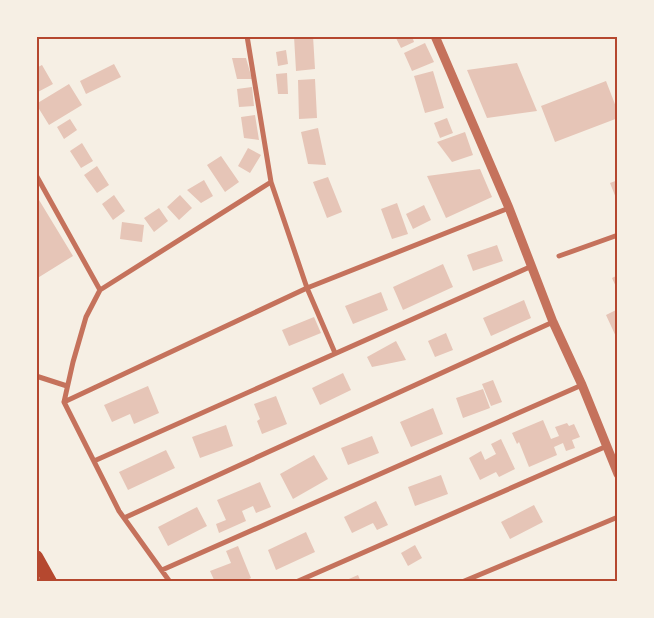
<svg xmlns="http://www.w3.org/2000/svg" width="654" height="618" viewBox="0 0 654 618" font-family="'Public Sans',sans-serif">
<rect width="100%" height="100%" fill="#f6efe4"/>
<path fill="#e6c5b7" d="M294 36H313L315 69 296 71Z
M395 36H412L414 42 401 48Z
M425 43 434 62 412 71 404 53Z
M286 50 288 64 278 66 276 52Z
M232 58H246L252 79H237Z
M517 63 537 111 487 118 467 70Z
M114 64 121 77 86 94 80 81Z
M42 65 53 84 36 93V68Z
M433 71 444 108 425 113 414 76Z
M287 73 288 94H278L276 74Z
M315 79 317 118 299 119 298 80Z
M606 81 618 112V118L555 142 541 106Z
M69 84 82 105 49 125 36 104Z
M252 87 254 106 239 107 237 89Z
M255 115 259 140 244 138 241 117Z
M447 118 453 133 440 138 434 123Z
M70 119 77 130 64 139 57 127Z
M318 128 326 165 308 164 301 132Z
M465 132 473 155 452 162 437 142Z
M82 143 93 161 81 168 70 151Z
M248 148 261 155 250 173 238 166Z
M221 156 239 182 225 192 207 165Z
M97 166 109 185 97 193 84 175Z
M480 169 492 197 446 218 427 176Z
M328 177 342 212 327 218 313 182Z
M204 180 213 196 201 203 187 190Z
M618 180V203L610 183Z
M36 195 73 256 36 279Z
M114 195 125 211 113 220 102 204Z
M180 195 192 208 179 220 167 207Z
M397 203 408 234 392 239 381 209Z
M424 205 431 220 413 229 406 214Z
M159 208 168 221 154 232 144 218Z
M122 222 144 225 142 242 120 239Z
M497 245 503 261 473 271 467 255Z
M443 264 453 287 403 310 393 287Z
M618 275V291L612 278Z
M381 292 388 310 353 324 345 306Z
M524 300 531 318 491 336 483 318Z
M618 309V341L606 315Z
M314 317 321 333 289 346 282 330Z
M446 333 453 350 435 357 428 341Z
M396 341 406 360 372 367 367 357Z
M343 373 351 390 320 405 312 388Z
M493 380 502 402 491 406 482 384Z
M148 386 159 413 134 424 130 414 112 422 104 405Z
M483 389 490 408 463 418 456 398Z
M276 396 287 424 262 434 257 421 260 419 254 404Z
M433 408 443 434 411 447 400 422Z
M543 420 551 439 559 436 555 427 567 423 569 426 574 424 580 437 572 440 575 448 566 451 563 443 554 447 557 455 529 467 519 442 517 444 512 433Z
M226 425 233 446 200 458 192 437Z
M372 436 379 453 348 465 341 448Z
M501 439 515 469 499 477 496 472 480 480 469 458 481 451 485 460 496 454 491 444Z
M166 450 175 468 128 490 119 472Z
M314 455 328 479 293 499 280 474Z
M441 475 448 494 415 506 408 487Z
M260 482 271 507 256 513 253 506 242 511 246 521 219 533 216 524 226 520 217 500Z
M376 501 388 525 377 530 373 523 352 533 344 517Z
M534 505 543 522 510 539 501 522Z
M197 507 207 526 168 546 158 527Z
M306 532 315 552 276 570 268 550Z
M415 545 422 558 408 566 401 553Z
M238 546 251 578 243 582H215L210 571 231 563 226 551Z
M358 575 361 582H342Z"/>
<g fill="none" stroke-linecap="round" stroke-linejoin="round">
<path stroke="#c5725c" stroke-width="5" d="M247 36 271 182 307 288 335 353
M36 175 100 290 86 317 73 362 64 402 119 511 170 582
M559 256 618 235
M100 290 271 182
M36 376 67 386
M64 402 307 288 509 208
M94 461 532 266
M124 518 553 322
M162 570 582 385
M37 582 46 577
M296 582 607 446
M462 582 618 517"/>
<path stroke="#c5725c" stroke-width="9" d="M435 36 509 208 553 322 582 385 618 474"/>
<path stroke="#b5482f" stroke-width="14" d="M36 557 50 582"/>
</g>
<rect width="654" height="618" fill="none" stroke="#f6efe4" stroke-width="75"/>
<rect x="38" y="38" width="578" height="542" fill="none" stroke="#b5482f" stroke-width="2"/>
</svg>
